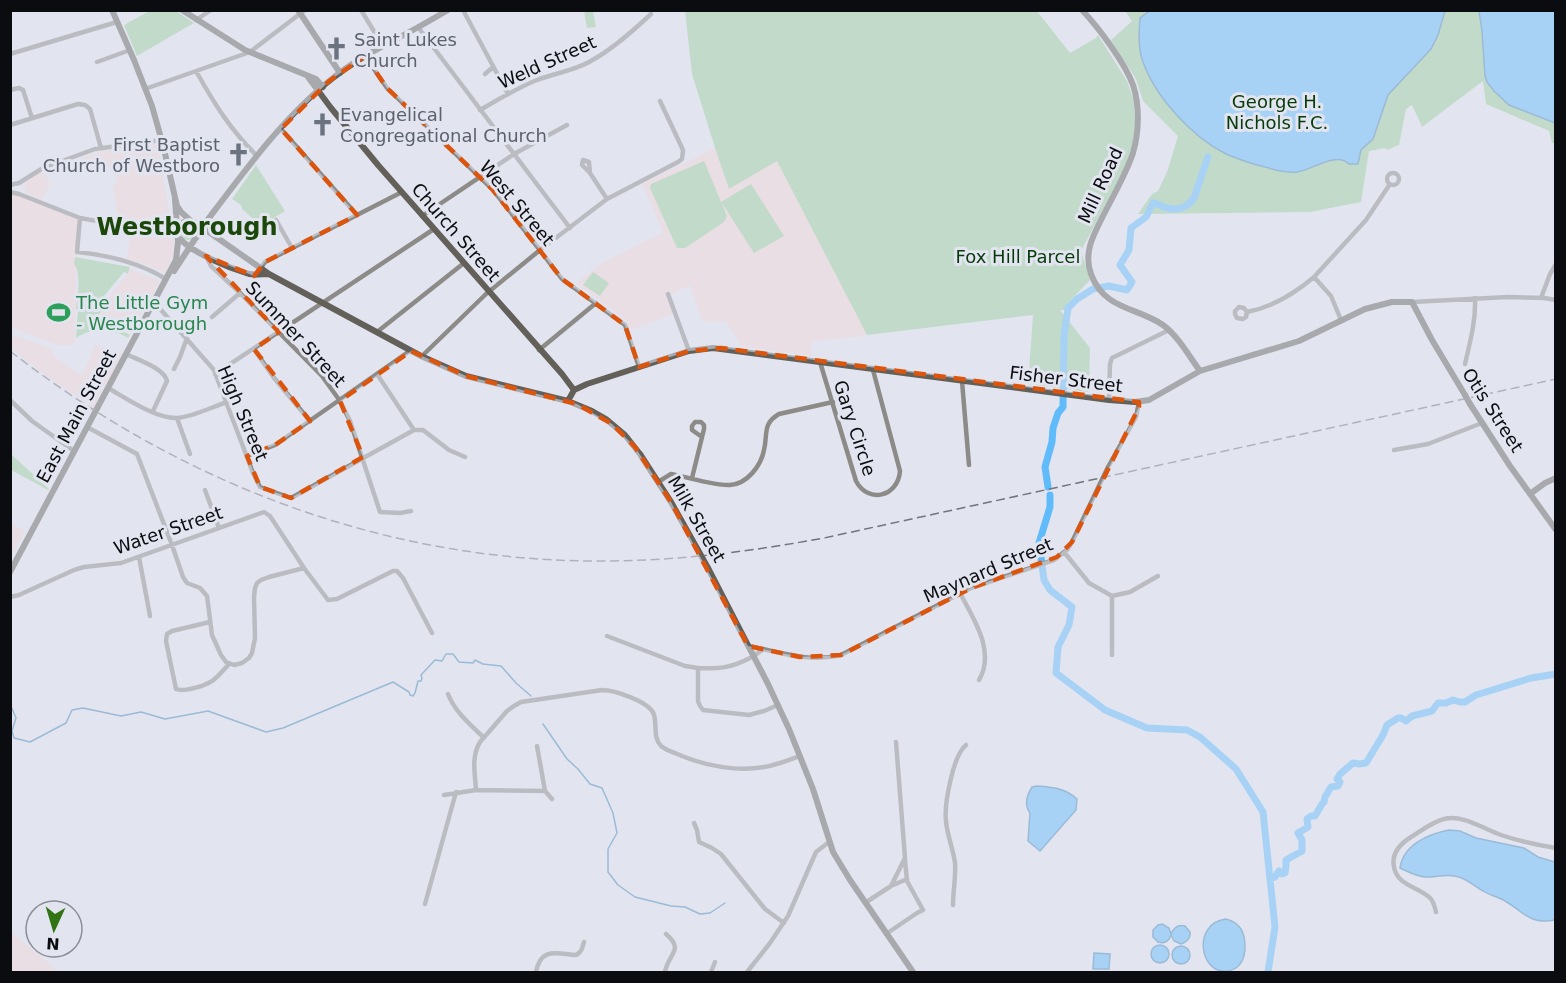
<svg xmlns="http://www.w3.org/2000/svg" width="1566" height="983" viewBox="0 0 1566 983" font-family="'DejaVu Sans',sans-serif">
<rect width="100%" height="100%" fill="#e2e5f0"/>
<path fill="#efd4d3" d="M157 143 172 228H155L119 220 112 185 117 184 113 166 85 174 82 158 99 152Z
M43 172 50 183 42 200 27 193 24 188 26 183 31 177Z
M11 192 80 218 77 252 75 344 60 346 11 327Z
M132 230 173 239 175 248 174 254 165 273 139 262 126 259Z
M130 269 160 281 130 335 97 318 105 301 128 274Z
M10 334 39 344 53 351V356L75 371 83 375 95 345 122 353 109 380 102 388 94 408 45 375 11 348Z
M11 524 25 531 11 558Z
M11 932 59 972H11Z"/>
<path fill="#efd4d5" d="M715 148 729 189 777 160 867 335 811 342 812 356 741 346 727 322 702 321 690 285 666 297 673 314 631 330 627 321 576 283 600 264 663 232 642 184Z"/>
<path fill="#9ccd9a" d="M151 10 176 11 194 23 137 56 124 25Z
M584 11H593L596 27 587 28Z
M685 11H1037L1070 53 1096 38 1098 35 1127 81 1134 101 1135 123 1133 143 1126 165 1081 251 1090 280 1068 303 1066 310H1060L1090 348 1089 392 1028 384 1033 315 867 335 777 161 729 189 715 148 692 74Z
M1125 11H1555V143H1552L1549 131 1486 104 1483 81 1422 127 1412 105 1406 109 1399 145 1387 150 1385 148 1369 151 1361 202 1310 212 1138 214 1152 194 1158 191 1167 172 1178 136 1143 101 1136 79 1111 40 1132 21Z
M704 161 721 202 751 184 784 236 754 253 722 203 727 217 724 222 685 248H677L650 188 651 184Z
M256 165 285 211 261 226 242 209 241 205 232 199Z
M180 232a8 8 0 1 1 16 0a8 8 0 1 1-16 0Z
M75 257 130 267 128 274 124 272 104 296 107 299 97 318 130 335 128 338C111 328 93 327 76 338L78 310 76 309C77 297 82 273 74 264Z
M593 272 609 283 600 296 583 285Z
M11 454 49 489 48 490 11 470Z"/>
<path fill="#60bbfa" stroke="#4686b4" stroke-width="1.5" d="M1151 10H1445V11L1438 35 1431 49 1388 95 1373 139 1361 150 1358 164H1349C1336 151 1312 170 1297 172 1287 173 1275 170 1265 167 1252 164 1238 159 1226 154 1192 137 1154 96 1142 59 1138 46 1139 32 1140 18Z
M1479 11H1555V123L1509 105 1494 91 1487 82 1485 76 1482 31Z
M1037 786C1053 787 1065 788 1077 799L1076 810 1040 851 1028 841 1030 813C1024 805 1027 795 1032 787Z
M1449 830 1460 831 1476 838 1524 848 1538 857 1555 862V920C1530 925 1524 912 1505 901 1499 897 1489 895 1483 891 1476 887 1468 880 1459 877 1449 873 1437 877 1427 877 1417 877 1409 872 1400 868 1403 845 1428 834 1449 830Z
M1226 919C1241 923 1245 933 1245 947 1245 952 1244 957 1242 961 1239 967 1234 970 1228 971 1199 975 1192 923 1226 919Z
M1162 924 1169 928 1171 934C1174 927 1178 924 1185 926L1190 932C1191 939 1187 942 1181 944L1174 941 1171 935C1169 941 1165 944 1158 942L1153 937V930L1158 925Z
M1151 954a9 9 0 1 1 18 0a9 9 0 1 1-18 0Z
M1172 955a9 9 0 1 1 18 0a9 9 0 1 1-18 0Z
M1094 953 1110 954 1109 969H1093Z"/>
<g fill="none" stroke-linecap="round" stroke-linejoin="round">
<path stroke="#4686b4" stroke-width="1.5" d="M10 704 16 718 12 731 14 738 30 742 66 723 72 710 83 708 121 716 141 712 165 719 208 711 266 732 283 728 393 682 409 692 410 695 413 696 415 693 418 681H421L422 678 421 675 435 660 442 661 446 654H453L459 662 473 663 475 660 483 664 501 666 516 683 531 696
M543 724 567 759 578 769 590 784 602 788 613 813 617 833 608 849V872L618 885 635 897 671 906 685 907 700 914 710 913 725 903"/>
<path stroke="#60bbfa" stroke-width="7" d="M1048 487 1045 467 1052 442 1053 428 1058 413 1063 407 1064 336 1068 308 1077 299 1093 289 1109 286 1127 290 1132 282 1120 265 1129 250 1131 228 1146 217 1153 203C1159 203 1161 207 1167 208 1178 211 1188 207 1194 198L1208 157
M1050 495V507L1039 543 1044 580 1050 590 1072 607 1069 625 1058 647 1056 673 1105 710 1147 728 1187 730 1200 737 1236 769 1263 812 1275 927 1268 972
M1270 879 1275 877 1279 871 1282 874 1285 873 1286 866V860L1302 851V840L1298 833 1308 827 1307 819 1311 816H1315L1322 804 1324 802 1325 797 1331 787 1338 786 1340 782 1337 779 1340 774 1353 763 1359 764 1366 763 1383 735 1387 725 1398 718H1401L1406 721 1412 716 1432 711 1438 703H1446L1453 700 1460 702H1465L1476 695 1531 678 1556 674"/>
<path stroke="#8d8b87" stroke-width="4.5" d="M361 10 383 46
M463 10 508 94
M196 20 211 10
M418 27 570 228
M10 54 117 22
M365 56 387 88 493 190 512 214 562 279 625 325 639 367
M97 62 130 50
M196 71C215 105 230 129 257 156
M485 74 493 67
M145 89 250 52 305 10
M10 90 19 88 23 90 32 118
M480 110C499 99 517 88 537 80 555 73 573 71 589 62 612 50 633 31 651 14
M10 125 78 104 85 105 90 109 101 148
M281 129 357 215
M1387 179a6 6 0 1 1 12 0a6 6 0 1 1-12 0Z
M590 173 582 165 583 160 589 162 590 173 607 199
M10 185 19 183 43 168 95 149 162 140
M10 192 19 194 80 218 164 233H177
M422 216 514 154 567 125
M80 218 77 252C108 255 140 263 166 279
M276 220 292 248
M206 256 211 266 240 293 322 376 340 401 350 421 380 512 400 513 411 511
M256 275 265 262 402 192
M1314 277 1366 220 1390 184
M668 294 689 351
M1541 298 1550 274 1556 264
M154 302 214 370 253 473 260 487 291 498 414 430
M1412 302 1508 297 1544 298 1556 300
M1247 312 1244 308 1239 307 1235 311V314L1237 318 1243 319 1246 317 1247 312C1273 307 1294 294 1314 277L1331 296 1341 320
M212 317 240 293
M377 332 464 263
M254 349 274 378 310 421
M539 350 596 303
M126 354C138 360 164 368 167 381L153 411
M422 356 486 294 540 250 607 199 678 162 682 159 683 150 660 101
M820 362 856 481C868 504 898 497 900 471L873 370
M1465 364C1470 342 1476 321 1475 298
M174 369 180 357 187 338
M215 374 434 229
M377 374 414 430
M962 381 969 465
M108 388C126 398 156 419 177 418 192 417 212 407 227 402
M10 400 32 421 74 451
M1109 400 1110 364 1112 358 1169 330
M177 418 190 454
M87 427 137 454 172 545 183 577 187 583 200 588 207 596 212 635 221 655 226 662 234 665 242 663 249 658 252 653 255 638 254 597 255 588 257 583 261 580 269 577 304 568
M414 430H423L449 450 465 457
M1394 450 1428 444 1482 423
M247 456 275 445 411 350
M692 478 704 429V425L701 422H695L692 426V430L702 437
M658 482 671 474C688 477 714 486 730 485 747 484 761 466 764 450 768 434 762 424 779 414L833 402
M205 490 219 528
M1064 552 1089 583 1112 596
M139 557 150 616
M960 593C973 618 996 651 979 680
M1112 596 1130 592 1158 576
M10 597 19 595 74 570 84 567 121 563 264 512 270 516 304 568 328 600 337 599 393 571H397L403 578 432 633
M210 622 172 631 167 634 166 641 176 689C181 691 184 690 190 689 211 685 215 680 229 664
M607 636 685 666 698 668
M748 646C780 652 809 663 841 655L971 588 1054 560 1068 549 1072 542 1108 467 1136 417 1139 402
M762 650C758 653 755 656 750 658 731 668 719 669 698 668V701L700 706 703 710 749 715 764 711 778 705
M1112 655V596
M448 694C455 712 470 724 484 738
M537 746 545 791 552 799
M476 790C475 773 471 757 480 742L507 711 514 706 521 702 602 690C614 690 651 702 654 715 657 725 653 738 661 746 667 751 676 753 682 756 707 766 738 772 764 767 777 765 789 760 800 756
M444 795 476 790 545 791
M694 823 697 830 699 842 712 848 721 854 765 909 784 923
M891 886 907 879
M865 903 891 886 905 858 896 742
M425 904 456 792
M953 905C953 891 956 877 955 863 953 848 947 835 946 821 944 805 953 755 966 745
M1436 912C1435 908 1434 903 1431 899 1420 887 1397 886 1394 867 1391 853 1400 844 1411 837 1421 831 1432 822 1444 819 1462 814 1484 829 1501 835 1519 841 1537 845 1556 848
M886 934 917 913 923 910 907 881 905 860
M536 972C541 946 558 954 576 955 582 952 582 948 584 942
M665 972C668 954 685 950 666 934
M711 972 715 962
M747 972 770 943 788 916 816 852 829 842"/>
<path stroke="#63605a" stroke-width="6" d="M112 10 134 60 152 106 163 145 177 206 181 212 191 221
M182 10 245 50 316 79 323 87
M298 10 340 73
M1082 10C1099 28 1125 63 1133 85 1140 106 1139 132 1133 153 1126 174 1114 194 1104 214 1094 234 1083 252 1091 274 1104 310 1137 307 1163 325 1178 336 1189 356 1200 371
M308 77 331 108 378 165 562 374 574 390
M177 229C181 221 188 220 196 223L269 274 421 356 466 376 568 401 592 411 606 419 625 435 640 454 671 502 698 550
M178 237C192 253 229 268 249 274 256 275 262 274 269 274
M174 271 195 239 203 230 206 222C243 173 284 116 333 78 353 62 374 51 396 39 414 30 431 20 448 10
M568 401 574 390 587 384 689 351 713 348 1109 400 1135 402 1149 400 1200 371 1299 341 1365 309 1392 302H1412L1432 340 1465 395
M1470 404 1510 466 1556 530
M1530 494 1545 483 1556 478
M708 568 768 684 789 729 813 789 833 852 850 880 913 972
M10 572 176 260 178 242 175 199"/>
<path stroke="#72747b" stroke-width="1.5" stroke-dasharray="9 4.5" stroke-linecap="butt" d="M10 351C184 486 391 564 612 561 683 560 754 551 824 538L1556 379"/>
<path stroke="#63605a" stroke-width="6" d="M1465 395 1470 404
M698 550 708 568"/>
</g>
<path d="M0 0H1566V983H0ZM365 56 387 88 493 190 562 279 625 325 639 367 689 351 721 348 1139 402V407L1072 542 1057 557 971 588 841 655 800 657 748 646 671 502 635 447 612 424 577 404 466 376 411 351 340 401 363 457 291 498 260 487 247 456 275 445 310 421 254 349 279 332 206 256 254 276 265 262 357 215 281 129 329 81Z" fill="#e2e5f0" fill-opacity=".55" fill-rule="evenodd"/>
<path fill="none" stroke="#dd550c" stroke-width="4.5" stroke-dasharray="12 8" stroke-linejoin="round" d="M365 56 387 88 493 190 562 279 625 325 639 367 689 351 721 348 1139 402V407L1072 542 1057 557 971 588 841 655 800 657 748 646 671 502 635 447 612 424 577 404 466 376 411 351 340 401 363 457 291 498 260 487 247 456 275 445 310 421 254 349 279 332 206 256 254 276 265 262 357 215 281 129 329 81Z"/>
<defs>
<symbol id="church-bare" viewBox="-9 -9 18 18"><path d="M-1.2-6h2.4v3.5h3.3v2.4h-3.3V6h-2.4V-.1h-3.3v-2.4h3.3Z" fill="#6b7280" stroke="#e2e5f0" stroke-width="2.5" paint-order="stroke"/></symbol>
<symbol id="stadium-bare" viewBox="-9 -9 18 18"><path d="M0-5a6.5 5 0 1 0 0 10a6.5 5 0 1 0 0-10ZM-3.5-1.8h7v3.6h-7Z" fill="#2e9e5b" stroke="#e2e5f0" stroke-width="2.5" paint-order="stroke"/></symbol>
</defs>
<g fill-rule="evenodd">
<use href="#church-bare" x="320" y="32" width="33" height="33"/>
<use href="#church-bare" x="306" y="108" width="33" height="33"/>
<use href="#church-bare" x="222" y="138" width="33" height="33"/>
<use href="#stadium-bare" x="42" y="296" width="33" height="33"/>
</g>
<g text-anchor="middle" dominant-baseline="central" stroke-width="6" stroke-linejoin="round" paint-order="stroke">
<g font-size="18" fill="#5b616d" stroke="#e2e5f0" text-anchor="start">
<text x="354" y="39">Saint Lukes<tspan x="354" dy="21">Church</tspan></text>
<text x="340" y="114">Evangelical<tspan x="340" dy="21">Congregational Church</tspan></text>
<text x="220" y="144" text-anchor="end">First Baptist<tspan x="220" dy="21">Church of Westboro</tspan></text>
</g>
<g font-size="18" fill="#0b0c0f" stroke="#e2e5f0">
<text transform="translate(547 62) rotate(-24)">Weld Street</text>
<text transform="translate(1100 185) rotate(-65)">Mill Road</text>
<text transform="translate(517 203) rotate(50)">West Street</text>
<text transform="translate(456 232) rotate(49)">Church Street</text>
<text transform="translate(296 334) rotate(47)">Summer Street</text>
<text transform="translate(1066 379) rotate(7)">Fisher Street</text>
<text transform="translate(1493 410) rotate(57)">Otis Street</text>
<text transform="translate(243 413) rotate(67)">High Street</text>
<text transform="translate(76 416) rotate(-62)">East Main Street</text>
<text transform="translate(855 428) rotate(72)">Gary Circle</text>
<text transform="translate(697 519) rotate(60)">Milk Street</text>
<text transform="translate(168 530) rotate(-19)">Water Street</text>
<text transform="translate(988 570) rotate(-23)">Maynard Street</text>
</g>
<g font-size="18" fill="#063a08" stroke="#e2e5f0">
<text x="1277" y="101">George H.<tspan x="1277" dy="21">Nichols F.C.</tspan></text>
<text x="1018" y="256">Fox Hill Parcel</text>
</g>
<g font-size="18" fill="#27864d" stroke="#e2e5f0" text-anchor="start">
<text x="76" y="302">The Little Gym<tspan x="76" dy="21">- Westborough</tspan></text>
</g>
<g font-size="24" font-weight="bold" fill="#1c470a" stroke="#e2e5f0">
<text x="187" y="227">Westborough</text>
</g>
</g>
<rect width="1566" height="983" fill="none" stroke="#0b0c0f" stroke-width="24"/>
<g transform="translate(54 929) rotate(184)"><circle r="28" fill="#e2e5f0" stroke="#8c8e96" stroke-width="1.5"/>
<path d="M0-4.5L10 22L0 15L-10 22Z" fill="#317413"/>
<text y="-9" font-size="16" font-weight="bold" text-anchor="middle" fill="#0b0c0f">N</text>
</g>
</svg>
